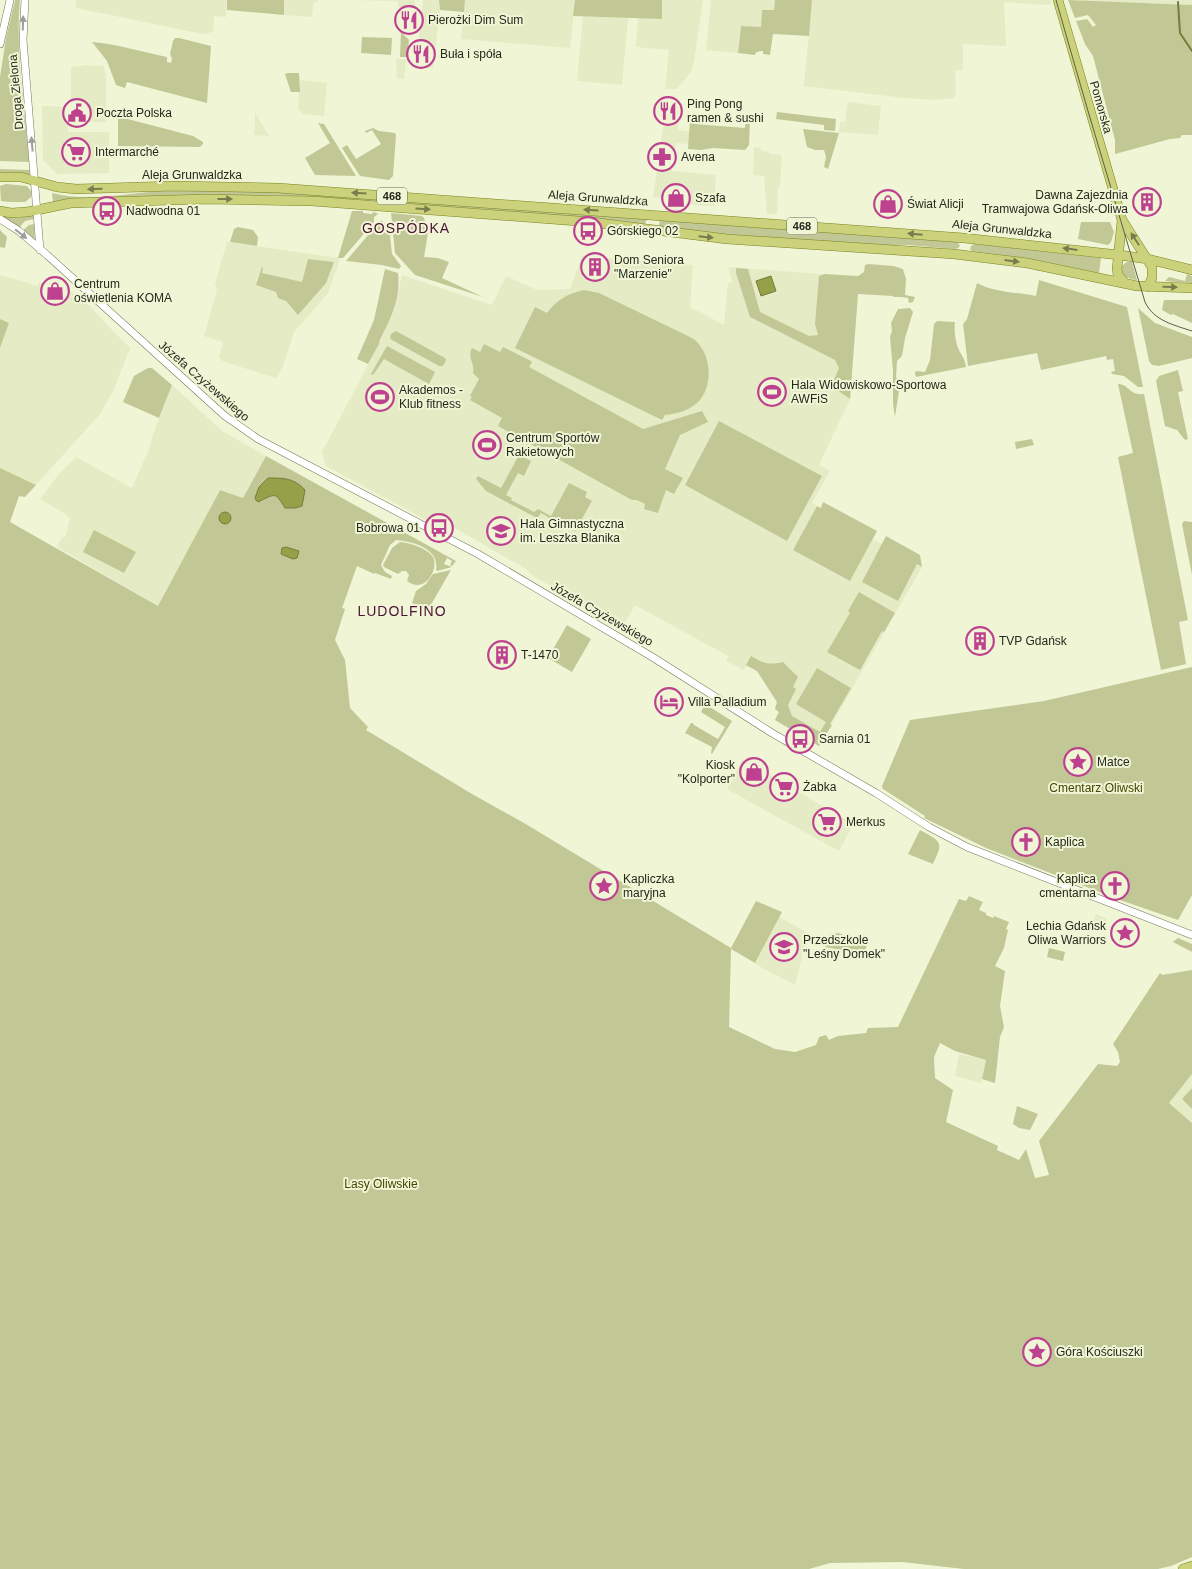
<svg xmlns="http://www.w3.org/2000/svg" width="1192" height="1569" viewBox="0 0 1192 1569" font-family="Arial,sans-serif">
<rect width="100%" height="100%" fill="#f0f5d5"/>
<path fill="#e5ebc4" d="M76 0H227L226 17 214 16 213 32 203 34 76 8Z
M284 0H319L314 3 312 17 284 15Z
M347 0H414L415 2 413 23 402 21 404 8 398 7V1Z
M423 0H439L440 10 433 68 416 67Z
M465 0H575L570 48 461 39Z
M662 0H703L694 62 691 72 677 89H665L669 50 636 47 638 18 662 19Z
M711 0H775L774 10 761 28 741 26 738 53 706 50Z
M812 0H1051V4L1045 5 1004 2 1006 46 963 44V70H955L956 93 954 98 936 100 904 98 804 86Z
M1079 0H1192V5L1084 1Z
M583 16 628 18 622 85 577 81Z
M396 59 406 60 404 79 397 78Z
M83 65 103 66 104 68 106 74V122H68V132H109V173L57 174 43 160 42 106 71 107V67L82 66Z
M300 80 327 83 324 116 303 114 298 109Z
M667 101 680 103 678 130 690 132 689 144 676 143 672 171 716 175 714 206 663 203V198L653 197Z
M848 102 881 106 878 135 839 132 840 122H845Z
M255 113 269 136 253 135 255 130Z
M754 147 760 148 762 151 769 152V154L782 155 780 186 778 187 777 214H767L764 176 753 175Z
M227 242 339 258 338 265 328 293 294 332 283 366 276 378 222 361 219 357 223 342 204 336 217 289 215 284Z
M582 256 693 265 690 307 724 325 728 283H732L728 267 859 277 850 399 819 465 830 471 812 503 817 506 793 550 850 581 873 539 922 567 819 746 775 720 779 712 775 709 777 702 757 671 746 666 744 670 726 661 728 656 635 605 623 627 533 576 526 569 453 527 450 533 326 466 322 452 381 340 394 310 402 275 492 305 506 276 537 290 570 289Z
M0 275 38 286 39 282 70 291 92 308 108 326 130 348 114 389 100 414 36 485 0 468V348L9 323 0 319Z
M172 385 222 431 266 456 243 498 220 490 158 606 57 547 61 539 66 536 70 519 67 515 40 499 58 475 76 457 132 488 149 449 153 435Z
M743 759 853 824 839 851 727 789Z
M1096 914 1107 919 1106 924 1102 927 1095 926 1094 919Z
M779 917 808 933 795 985 755 964Z
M959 1054 986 1060 981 1083 955 1076Z
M1192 1074V1123L1169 1103Z"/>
<path fill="#c1c896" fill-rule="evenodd" d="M15 0H20C15 54 25 108 29 162L0 161V77L6 38Z
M227 0H284V15L227 10Z
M439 0H465L464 12 440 10Z
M575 0H662V19L573 16Z
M775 0H812L809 36 773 34 770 55 763 54V51H759V52H756L755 55 738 53 741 26 761 27 762 10H774Z
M1068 0 1192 5V135H1182L1180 138 1170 139 1115 154V140L1093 56 1085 44 1076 21 1087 19 1093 27 1096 25 1088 15 1075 18Z
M401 32 409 40 407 57H400Z
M362 37 392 38 391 55 361 53Z
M175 38H179L211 46 207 103 127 82 125 88 116 85 107 61 92 42C117 44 142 52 167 57V62L171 63 172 59 170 54 173 41Z
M288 73H299L300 92H291L285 74Z
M777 112 836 119 835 131 824 130V125L776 119Z
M120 117 193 136 203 142V144L200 147 118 146V118Z
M746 119H750L749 145 745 150 713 148 701 150 688 149 690 120 694 121V124L745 128Z
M318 123 324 124 356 176 315 175 305 158 330 143Z
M373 128 379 131 395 133 396 135 393 176 389 180 360 176 342 148 347 145 356 159 381 144 372 130 366 133 365 131Z
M803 129 839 133 828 169 824 167 826 157 824 150H815L807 147Z
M0 169 30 170V173L28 175 0 173Z
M6 184 27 186 31 191V197L25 202H9L1 201 0 186Z
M158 191H255L379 199 378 201 274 195H226L66 200 53 202 52 193C87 202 124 194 158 191Z
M388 200 649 219 646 221 645 224 585 217 387 202Z
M352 211H363V213L372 214 373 212 377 213 378 214 374 217V222L343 258H338Z
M391 213 422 216 424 218 428 233 424 257 438 258 449 262 442 278 483 297 415 275 395 253Z
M3 216 16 218 32 216H34V219L25 221 19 228Z
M660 219 957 241 960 246 958 248 955 249 908 245H862L721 235 659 226Z
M381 220 389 227 392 254 401 266 399 269 382 265 346 261Z
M1081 222H1110L1114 232 1111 242 1108 245 1078 239Z
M34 224 35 243 22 231 29 225Z
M238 227 253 230 258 237 257 246 230 242 234 229Z
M0 230 7 237 5 248 0 247Z
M974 244 1101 258 1099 273 1031 259 972 251 970 249 971 246Z
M308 259 334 262 326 283 298 315 286 301 278 298 276 292 256 285 262 267 263 268 262 273 302 282Z
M1127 262H1132L1137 280C1126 279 1112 271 1127 262Z
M868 264 894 266 903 269 906 279 905 295 915 297 913 302 909 303 908 298 901 297H894L893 296 858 294 850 399 833 387V382L839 368 835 360 750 317 736 273V268L748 269 760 312 809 336 818 335 815 324 819 276 825 274 858 276 864 272 865 265Z
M385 269 398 273C401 298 391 318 380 340L379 344 368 364 357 359 374 320Z
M1187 274 1192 276V283L1165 281 1169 277 1185 281Z
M1039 280 1127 307 1143 387H1138L1124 376 1112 374 1111 372 1115 371 1113 359 1107 360 1106 356 1041 370 1037 353 968 366 963 324 967 319 977 283C995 293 1017 292 1036 296Z
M584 290 599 293 686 335C689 337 693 338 696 341 712 356 713 387 698 402 689 411 676 414 665 415L662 420 515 348 535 307 547 313C557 299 568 294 584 290Z
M1164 300H1192V323L1173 314 1171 315 1162 310Z
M910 308 913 312 905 338 902 356 897 361 896 377 900 384 895 417 893 404V371L890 337 892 331 891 323 898 309Z
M1138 308 1155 323 1192 337V358L1159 366 1152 365 1149 361Z
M0 319 9 323 0 348Z
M937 321 955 322C954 330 955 340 958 348 961 355 965 358 966 367L916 377 915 373 916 371 925 372 930 360 934 324Z
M396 331 445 358 446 360 443 366H439L392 340 390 338 391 334Z
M484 344 500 352 503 347 531 361 532 362 529 367 643 429 702 411 708 422 680 435 665 469 683 478 674 494 666 490 658 513 644 509 645 504 637 500H632L498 426 502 418 470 400 472 397 470 396 479 379 473 373C475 363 467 358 472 348L480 352Z
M387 346 435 372 429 384 384 359 373 375 371 374Z
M148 368H152L172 385 159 418 123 402 134 376Z
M1178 370 1183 391 1178 392 1188 439 1185 440 1177 430 1165 426 1156 381 1159 376Z
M1118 384C1129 384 1129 396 1144 394L1188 620 1179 622 1186 664 1161 670 1118 457 1133 453Z
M719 421 822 476 787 541 685 485Z
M1032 439 1034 445 1016 449 1015 442Z
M519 455 531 461 524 476 518 473 506 495 512 498 511 500 534 512 538 509 551 516 569 483 587 492 585 497 592 501 575 531 568 526 567 528 541 513 537 518 486 491 476 479 478 476 501 488Z
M266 456 456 561 452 566 450 565 452 561 447 558 444 564 452 567 437 571 436 569C440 549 412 541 396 540L390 545 381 565 385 572 392 576 391 579 375 573 374 574 357 566 342 608 345 609 335 640 345 660 350 708 368 727 366 730 472 794 524 823 731 948 756 901 782 912 755 963 731 949 729 1027 775 1049 795 1052 816 1045 819 1037 826 1035 829 1040 838 1036 866 1033 868 1028 898 1027 959 899 966 901 969 896 983 902 979 910 986 913V915L993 918 994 916 1009 922 1006 929 1008 930 1004 948 995 966 1005 971 1000 1006 1004 1027 1000 1037 995 1083 982 1079 986 1060 955 1051 940 1043 934 1057 935 1078 953 1090 946 1122 998 1146 997 1150 1019 1160 1026 1149 1035 1178 1049 1175 1039 1141 1098 1064 1117 1066 1120 1062 1118 1052 1113 1044 1160 973 1162 975 1192 970V1074L1169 1103 1192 1123V1557L1171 1566 1158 1569H964L902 1562 830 1563 809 1569H0V468L36 485 25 497 19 496 10 522 158 606 220 490 243 498ZM279 478 284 480H293L279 497 271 495Z
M823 502 877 531 850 581 793 550 817 506 821 508Z
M1184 521 1192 522V575L1182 524Z
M94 530 136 552 124 573 83 552Z
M886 536 920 555 922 567 917 564 898 601 862 582Z
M400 542C410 543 427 548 433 557 439 568 426 595 407 581L409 575 406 571H402L398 574 384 567 383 565 392 548Z
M451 570 429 608 412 603 416 591 426 584 433 574Z
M859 592 895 613 884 632 882 631 860 670 827 652 850 613 848 611Z
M567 625 591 639 572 672 548 658Z
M751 656C765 664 768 665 783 662L798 677 793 687 796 689 788 705 792 716 820 732 826 722 796 704 817 668 851 688 830 724 832 725 819 746 775 720 779 712 775 709 777 702 757 671 746 665Z
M1192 667V895L1178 920 1120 900 986 848 924 818 925 816 883 789 882 786 910 720 1044 701Z
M705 704 732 721 712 754 711 753 712 747 685 733 691 723H693L694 725 718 739 725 727 701 712Z
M920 830C941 842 944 841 933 864L908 854Z
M838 933 847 936 851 940 867 943 865 954 825 947 829 935Z
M1178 938 1192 944V952L1173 942Z
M1049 948 1065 952 1063 961 1047 957Z
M1192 1088V1109L1182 1099Z
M1017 1106 1038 1114 1030 1130 1019 1128 1013 1124Z"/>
<path fill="#96a049" stroke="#747c3c" d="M771 276 776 291 761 296 756 281Z
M268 478C284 478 294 478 305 490L302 506 295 508H285C275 491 275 494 258 502L256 500 255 498 259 487Z
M219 518a6 6 0 1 1 12 0a6 6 0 1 1-12 0Z
M286 547 299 551 297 558 293 559 281 554 282 548Z"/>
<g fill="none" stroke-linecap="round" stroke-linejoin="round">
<path stroke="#747c3c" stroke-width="2" d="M1178 2 1180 33 1192 51"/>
<defs>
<path id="minor" d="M25 0 23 40 40 250
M0 44 10 0
M0 219 19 231 47 255 225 416 258 439 478 554 654 658 772 733 876 793 929 827 967 847 1192 935"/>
<path id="major" d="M1058 0 1122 220 1152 267V278L1148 287
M0 177H21L57 187 76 189 175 186 278 188 964 238 1119 255 1148 259 1192 270
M0 211 11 213 27 212 71 203 206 199 312 201 591 222 727 239 954 254 1027 263 1137 286 1192 288
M1122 220 1117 269 1118 275 1126 284
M1183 1569 1192 1566"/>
</defs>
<use href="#minor" stroke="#727759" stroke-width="8"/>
<use href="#major" stroke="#7a8321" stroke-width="10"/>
<use href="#minor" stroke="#fff" stroke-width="7"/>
<use href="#major" stroke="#cbd27b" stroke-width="9"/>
<path stroke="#5b5e4d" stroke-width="1" d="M1056 0 1088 111 1145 302C1154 321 1174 325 1192 331"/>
</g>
<defs><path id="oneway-solid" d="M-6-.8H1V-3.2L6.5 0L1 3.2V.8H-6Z" transform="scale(1.25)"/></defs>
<g fill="#9d9e99">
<use href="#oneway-solid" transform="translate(23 23) rotate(-88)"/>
<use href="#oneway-solid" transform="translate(32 144) rotate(-95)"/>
<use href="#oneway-solid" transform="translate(21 234) rotate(38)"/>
</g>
<g fill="#787d4c">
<use href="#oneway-solid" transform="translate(95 189) rotate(179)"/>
<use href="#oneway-solid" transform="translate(359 193) rotate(-176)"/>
<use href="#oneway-solid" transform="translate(225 199)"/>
<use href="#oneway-solid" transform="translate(423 209) rotate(4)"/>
<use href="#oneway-solid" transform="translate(591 210) rotate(-176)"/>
<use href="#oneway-solid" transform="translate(915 234) rotate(-175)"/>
<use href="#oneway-solid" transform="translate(706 237) rotate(6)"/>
<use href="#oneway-solid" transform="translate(1135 239) rotate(-123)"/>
<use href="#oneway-solid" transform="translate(1070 249) rotate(-173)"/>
<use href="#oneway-solid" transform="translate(1012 261) rotate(7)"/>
<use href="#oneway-solid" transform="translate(1170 287) rotate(2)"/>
</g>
<defs>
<symbol id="restaurant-ring" viewBox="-11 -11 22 22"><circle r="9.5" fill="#f0f5d5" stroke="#be418f" stroke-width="1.5"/><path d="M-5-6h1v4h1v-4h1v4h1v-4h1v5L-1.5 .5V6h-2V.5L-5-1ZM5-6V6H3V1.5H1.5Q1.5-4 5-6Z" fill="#be418f"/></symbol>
<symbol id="civic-ring" viewBox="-11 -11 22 22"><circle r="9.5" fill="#f0f5d5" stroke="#be418f" stroke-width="1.5"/><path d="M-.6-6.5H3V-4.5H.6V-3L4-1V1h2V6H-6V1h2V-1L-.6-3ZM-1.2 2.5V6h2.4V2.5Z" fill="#be418f"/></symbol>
<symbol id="supermarket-ring" viewBox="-11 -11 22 22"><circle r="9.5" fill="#f0f5d5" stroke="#be418f" stroke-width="1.5"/><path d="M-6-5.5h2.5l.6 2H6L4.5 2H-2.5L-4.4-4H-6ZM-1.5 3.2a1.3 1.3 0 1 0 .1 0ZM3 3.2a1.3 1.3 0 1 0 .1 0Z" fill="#be418f"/></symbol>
<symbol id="pharmacy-ring" viewBox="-11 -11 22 22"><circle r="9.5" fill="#f0f5d5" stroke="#be418f" stroke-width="1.5"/><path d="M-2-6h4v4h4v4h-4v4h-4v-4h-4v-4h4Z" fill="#be418f"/></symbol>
<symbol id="shop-ring" viewBox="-11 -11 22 22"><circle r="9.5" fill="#f0f5d5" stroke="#be418f" stroke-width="1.5"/><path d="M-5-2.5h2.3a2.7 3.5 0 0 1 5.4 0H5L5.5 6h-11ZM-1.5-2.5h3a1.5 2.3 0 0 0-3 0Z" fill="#be418f"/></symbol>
<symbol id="building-ring" viewBox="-11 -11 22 22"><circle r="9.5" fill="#f0f5d5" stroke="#be418f" stroke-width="1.5"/><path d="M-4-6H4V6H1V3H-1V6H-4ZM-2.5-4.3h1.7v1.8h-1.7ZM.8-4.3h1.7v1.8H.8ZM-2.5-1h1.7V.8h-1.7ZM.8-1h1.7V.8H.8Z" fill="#be418f"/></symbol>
<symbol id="bus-ring" viewBox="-11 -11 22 22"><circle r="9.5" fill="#f0f5d5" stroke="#be418f" stroke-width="1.5"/><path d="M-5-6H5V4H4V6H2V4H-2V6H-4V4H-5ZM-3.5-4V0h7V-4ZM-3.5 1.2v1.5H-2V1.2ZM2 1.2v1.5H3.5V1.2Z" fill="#be418f"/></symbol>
<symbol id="stadium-ring" viewBox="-11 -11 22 22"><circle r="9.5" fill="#f0f5d5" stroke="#be418f" stroke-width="1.5"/><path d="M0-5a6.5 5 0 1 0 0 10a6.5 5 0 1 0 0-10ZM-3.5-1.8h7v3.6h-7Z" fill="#be418f"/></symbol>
<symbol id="university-ring" viewBox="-11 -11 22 22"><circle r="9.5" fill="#f0f5d5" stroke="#be418f" stroke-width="1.5"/><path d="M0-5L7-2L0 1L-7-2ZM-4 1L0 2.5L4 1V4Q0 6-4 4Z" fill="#be418f"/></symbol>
<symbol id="hotel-ring" viewBox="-11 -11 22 22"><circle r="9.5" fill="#f0f5d5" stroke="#be418f" stroke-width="1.5"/><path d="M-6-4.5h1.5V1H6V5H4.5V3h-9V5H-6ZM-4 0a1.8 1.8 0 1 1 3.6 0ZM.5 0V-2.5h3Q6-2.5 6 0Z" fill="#be418f"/></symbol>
<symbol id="sight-ring" viewBox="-11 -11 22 22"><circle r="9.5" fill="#f0f5d5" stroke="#be418f" stroke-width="1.5"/><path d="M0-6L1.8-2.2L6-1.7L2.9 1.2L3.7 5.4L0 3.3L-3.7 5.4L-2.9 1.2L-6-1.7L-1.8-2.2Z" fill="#be418f"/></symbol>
<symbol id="church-ring" viewBox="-11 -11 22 22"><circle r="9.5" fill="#f0f5d5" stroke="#be418f" stroke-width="1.5"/><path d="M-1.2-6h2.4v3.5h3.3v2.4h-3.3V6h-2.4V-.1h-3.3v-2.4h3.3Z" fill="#be418f"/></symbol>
<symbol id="school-ring" viewBox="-11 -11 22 22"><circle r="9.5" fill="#f0f5d5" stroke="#be418f" stroke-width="1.5"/><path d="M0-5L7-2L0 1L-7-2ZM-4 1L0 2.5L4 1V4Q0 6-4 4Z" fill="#be418f"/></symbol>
</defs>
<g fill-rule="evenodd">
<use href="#restaurant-ring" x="393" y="4" width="32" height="32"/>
<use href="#restaurant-ring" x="405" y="38" width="32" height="32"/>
<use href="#restaurant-ring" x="652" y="95" width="32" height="32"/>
<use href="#civic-ring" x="61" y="97" width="32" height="32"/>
<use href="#supermarket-ring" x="60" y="136" width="32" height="32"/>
<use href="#pharmacy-ring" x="646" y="141" width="32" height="32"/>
<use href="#shop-ring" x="660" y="182" width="32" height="32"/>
<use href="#building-ring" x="1131" y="186" width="32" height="32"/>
<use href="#shop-ring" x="872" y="188" width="32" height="32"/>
<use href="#bus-ring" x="91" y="195" width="32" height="32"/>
<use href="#bus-ring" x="572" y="215" width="32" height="32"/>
<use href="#building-ring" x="579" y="251" width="32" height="32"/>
<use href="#shop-ring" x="39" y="275" width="32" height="32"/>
<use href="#stadium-ring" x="756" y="376" width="32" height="32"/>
<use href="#stadium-ring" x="364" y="381" width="32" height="32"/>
<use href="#stadium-ring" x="471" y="429" width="32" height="32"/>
<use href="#bus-ring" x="423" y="512" width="32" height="32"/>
<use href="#university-ring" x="485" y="515" width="32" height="32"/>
<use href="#building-ring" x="964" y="625" width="32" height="32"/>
<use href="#building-ring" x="486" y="639" width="32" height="32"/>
<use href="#hotel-ring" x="653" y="686" width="32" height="32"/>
<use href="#bus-ring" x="784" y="723" width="32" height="32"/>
<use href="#sight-ring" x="1062" y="746" width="32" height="32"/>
<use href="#shop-ring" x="738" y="756" width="32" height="32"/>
<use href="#supermarket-ring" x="768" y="771" width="32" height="32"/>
<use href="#supermarket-ring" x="811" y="806" width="32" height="32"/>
<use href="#church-ring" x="1010" y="826" width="32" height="32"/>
<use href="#sight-ring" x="588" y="870" width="32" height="32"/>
<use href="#church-ring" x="1099" y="870" width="32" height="32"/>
<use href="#sight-ring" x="1109" y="917" width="32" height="32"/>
<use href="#school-ring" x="768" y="931" width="32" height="32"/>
<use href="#sight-ring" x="1021" y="1336" width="32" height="32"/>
</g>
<g text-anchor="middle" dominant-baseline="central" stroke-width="4" stroke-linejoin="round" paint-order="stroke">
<g fill="#f0f5d5" stroke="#636654" stroke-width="1">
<rect x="377" y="187.5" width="30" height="17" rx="4"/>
<rect x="787" y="217.5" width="30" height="17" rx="4"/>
</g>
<g font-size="11" font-weight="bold" fill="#26281c">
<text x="392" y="196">468</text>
<text x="802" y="226">468</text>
</g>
<g font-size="12" fill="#26281c" stroke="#f0f5d5" text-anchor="start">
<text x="428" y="20">Pierożki Dim Sum</text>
<text x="440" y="54">Buła i spóła</text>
<text x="687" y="104">Ping Pong<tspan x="687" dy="14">ramen &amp; sushi</tspan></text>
<text x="96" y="113">Poczta Polska</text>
<text x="95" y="152">Intermarché</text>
<text x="681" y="157">Avena</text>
<text x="1128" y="195" text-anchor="end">Dawna Zajezdnia<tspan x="1128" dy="14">Tramwajowa Gdańsk-Oliwa</tspan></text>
<text x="695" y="198">Szafa</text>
<text x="907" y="204">Świat Alicji</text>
<text x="126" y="211">Nadwodna 01</text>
<text x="607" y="231">Górskiego 02</text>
<text x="614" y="260">Dom Seniora<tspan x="614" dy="14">"Marzenie"</tspan></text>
<text x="74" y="284">Centrum<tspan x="74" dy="14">oświetlenia KOMA</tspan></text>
<text x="791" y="385">Hala Widowiskowo-Sportowa<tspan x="791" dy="14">AWFiS</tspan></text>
<text x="399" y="390">Akademos -<tspan x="399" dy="14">Klub fitness</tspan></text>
<text x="506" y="438">Centrum Sportów<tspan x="506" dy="14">Rakietowych</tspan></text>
<text x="520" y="524">Hala Gimnastyczna<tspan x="520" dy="14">im. Leszka Blanika</tspan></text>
<text x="420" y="528" text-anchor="end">Bobrowa 01</text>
<text x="999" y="641">TVP Gdańsk</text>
<text x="521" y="655">T-1470</text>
<text x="688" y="702">Villa Palladium</text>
<text x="819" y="739">Sarnia 01</text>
<text x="1097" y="762">Matce</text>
<text x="735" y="765" text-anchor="end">Kiosk<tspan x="735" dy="14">"Kolporter"</tspan></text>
<text x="803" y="787">Żabka</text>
<text x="846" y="822">Merkus</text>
<text x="1045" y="842">Kaplica</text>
<text x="623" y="879">Kapliczka<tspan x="623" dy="14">maryjna</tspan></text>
<text x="1096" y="879" text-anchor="end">Kaplica<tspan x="1096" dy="14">cmentarna</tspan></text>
<text x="1106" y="926" text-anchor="end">Lechia Gdańsk<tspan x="1106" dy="14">Oliwa Warriors</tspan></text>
<text x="803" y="940">Przedszkole<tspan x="803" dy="14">"Leśny Domek"</tspan></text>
<text x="1056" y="1352">Góra Kościuszki</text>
</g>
<g font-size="12" fill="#26281c" stroke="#f0f5d5">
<text transform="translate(16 92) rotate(-95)">Droga Zielona</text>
<text transform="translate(1101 107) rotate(74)">Pomorska</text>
<text x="192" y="175">Aleja Grunwaldzka</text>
<text transform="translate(598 198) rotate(4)">Aleja Grunwaldzka</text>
<text transform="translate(1002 229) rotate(6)">Aleja Grunwaldzka</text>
<text transform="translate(204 381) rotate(41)">Józefa Czyżewskiego</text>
<text transform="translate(602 614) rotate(30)">Józefa Czyżewskiego</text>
</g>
<g font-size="12" fill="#414600" stroke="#f0f5d5">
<text x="1096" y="788">Cmentarz Oliwski</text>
<text x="381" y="1184">Lasy Oliwskie</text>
</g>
<g font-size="14" letter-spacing="1" fill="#4c1036" stroke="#f0f5d5">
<text x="406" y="228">GOSPÓDKA</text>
<text x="402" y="611">LUDOLFINO</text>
</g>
</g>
</svg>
